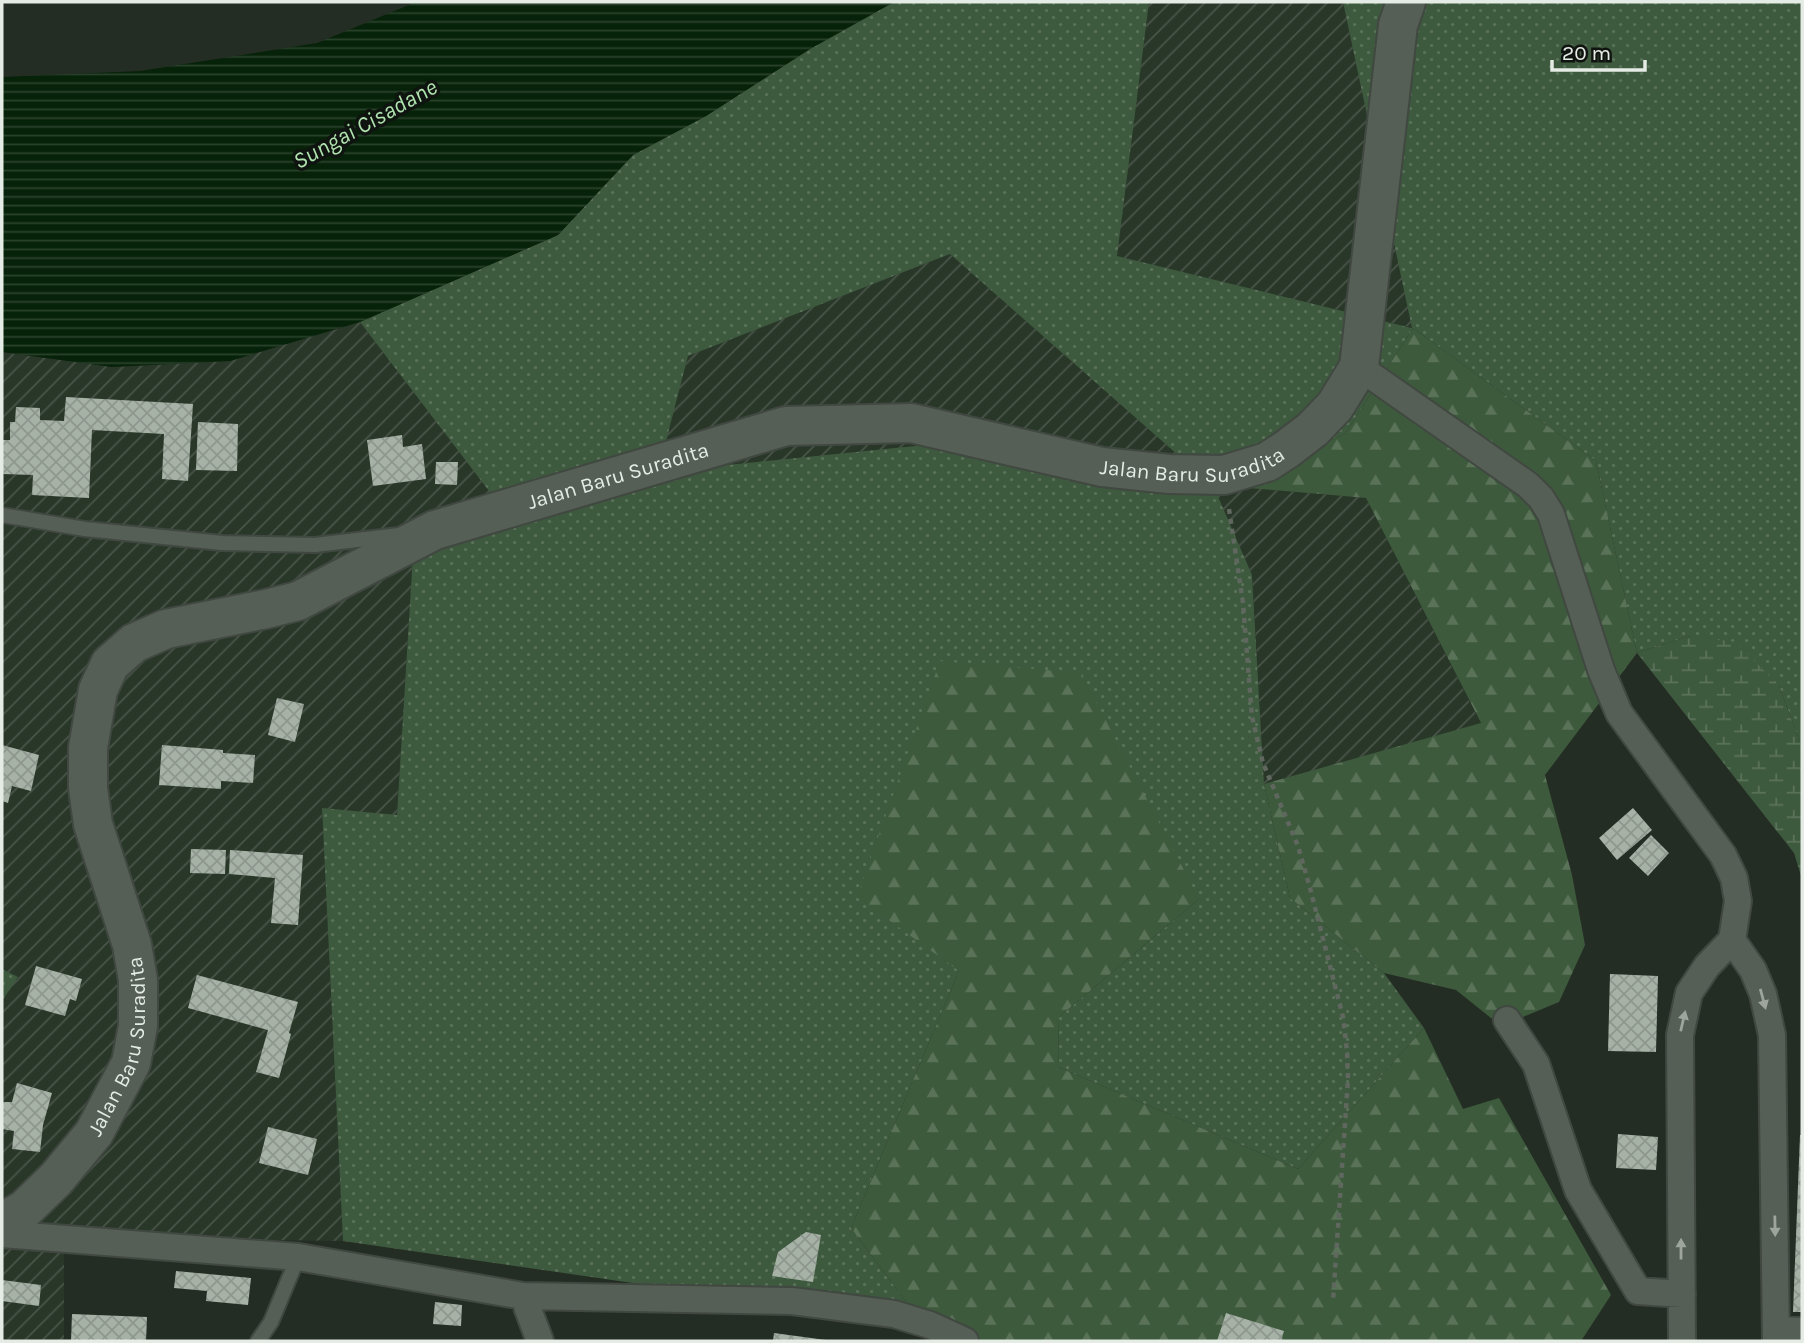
<svg xmlns="http://www.w3.org/2000/svg" width="1804" height="1343" viewBox="0 0 1804 1343" font-family="Karla,sans-serif">
<defs>
<pattern id="industrial-furrows" width="10" height="10" patternUnits="userSpaceOnUse" patternTransform="scale(1.75)"><rect width="10" height="10" fill="#293729"/><path d="M-1 1l2-2M0 10L10 0M9 11l2-2" fill="none" stroke="#485448"/></pattern>
<pattern id="grass-dots" width="8" height="8" patternUnits="userSpaceOnUse" patternTransform="scale(1.75)"><rect width="8" height="8" fill="#3e5a3e"/><path d="M2 2h.1M6 6h.1" fill="none" stroke="#5a725a" stroke-width="1.8" stroke-linecap="round"/></pattern>
<pattern id="forest-firs" width="22" height="20" patternUnits="userSpaceOnUse" patternTransform="scale(1.75)"><rect width="22" height="20" fill="#3d5a3c"/><path d="M5 1l3.5 6h-7zM16 11l3.5 6h-7z" fill="#597258"/></pattern>
<pattern id="wetland-marsh" width="20" height="14" patternUnits="userSpaceOnUse" patternTransform="scale(1.75)"><rect width="20" height="14" fill="#3e5a3e"/><path d="M1 5h8M5 5V1M11 12h8M15 12V8" fill="none" stroke="#5a725a"/></pattern>
<pattern id="water-rules" width="6" height="5" patternUnits="userSpaceOnUse" patternTransform="scale(1.75)"><rect width="6" height="5" fill="#062208"/><path d="M0 2.5h6" fill="none" stroke="#2a422c"/></pattern>
<pattern id="building-cross-hatch" width="8" height="8" patternUnits="userSpaceOnUse" patternTransform="scale(1.75)"><rect width="8" height="8" fill="#a7b2a6"/><path d="M0 0l8 8M0 8l8-8" fill="none" stroke="#8e978e"/></pattern>
</defs>
<rect width="100%" height="100%" fill="#242d24"/>
<path fill="url(#industrial-furrows)" d="M1149 2H1343L1413 328 1116 256Z
M950 254 1213 485 1366 498 1481 724 1264 784 1252 575 657 473 688 356Z
M360 322 503 508 414 538 397 816 322 809 343 1241 64 1237V1341H2V1001L17 977 2 969V352L112 367 230 361Z"/>
<path fill="url(#grass-dots)" fill-rule="evenodd" d="M894 2H1149L1117 256 1412 328 1343 2H1802V747L1779 686 1690 636 1637 653 1596 461 1413 328 1345 434 1213 485 1252 575 1264 784 1290 898 1384 973 1424 1028 1298 1169 1058 1067 1059 1017 1199 899 959 971 851 1228 928 1331 819 1310 343 1241 322 808 397 815 414 538 502 508 360 322 558 235 633 155 706 116 810 49ZM950 254 1212 485 975 440 658 472 688 356Z
M2 969 18 977 2 1001Z"/>
<path fill="url(#forest-firs)" d="M1413 328 1596 461 1637 653 1545 775 1572 875 1585 945 1559 1002 1501 1026 1456 990 1384 973 1290 898 1264 784 1481 723 1366 498 1213 485 1345 434Z
M940 661 1081 673 1199 899 1059 1017 1058 1067 1298 1169 1424 1028 1463 1109 1499 1098 1611 1295 1581 1341H942L928 1331 851 1228 959 971 857 897Z"/>
<path fill="url(#wetland-marsh)" d="M1690 636 1736 642 1779 686 1802 747V879L1794 853 1637 653Z"/>
<path fill="url(#water-rules)" d="M416 2H894L810 49 706 116 633 155 558 235 360 322 230 361 112 367 2 352V77L140 71 317 43Z"/>
<path fill="url(#building-cross-hatch)" d="M66 397 193 404 188 481 162 479 164 434 92 430 89 498 32 495 33 475 2 474V440H10V422H15L16 407 40 408V420L64 421Z
M198 422 238 424 237 471 196 470Z
M402 435 403 447 422 444 426 479 373 486 367 440Z
M436 462H458L457 485 435 484Z
M277 698 304 704 295 742 268 735Z
M2 745 39 755 31 791 12 786 8 803 2 801Z
M162 745 223 750V753L255 755 253 783 221 781V789L159 785Z
M1633 808 1652 830 1617 860 1599 838Z
M1651 835 1669 853 1648 876 1629 858Z
M191 849 226 850 225 874 190 873Z
M230 850 303 855 298 925 271 923 275 878 229 874Z
M36 966 82 979 76 1001 70 999 65 1016 25 1005Z
M1610 974 1658 976 1656 1052 1608 1051Z
M197 975 298 1002 289 1033 291 1034 279 1078 256 1072 268 1030 188 1008Z
M17 1083 52 1093 43 1125 40 1152 12 1149 14 1131 2 1129V1102H12Z
M268 1127 317 1139 308 1175 259 1163Z
M1618 1134 1658 1137 1656 1170 1616 1168Z
M1800 1135H1802V1312H1793Z
M806 1232 821 1235 813 1282 772 1276 778 1252Z
M176 1271 251 1278 248 1305 206 1301 207 1291 174 1288Z
M2 1280 41 1285 39 1306 2 1301Z
M435 1302 462 1305 461 1326 433 1324Z
M1226 1313 1284 1331 1281 1341H1217Z
M72 1314 147 1317 146 1341H71Z
M774 1333 826 1340 825 1341H773Z"/>
<g fill="none" stroke-linecap="round" stroke-linejoin="round">
<defs>
<path id="lane" d="M2 515 85 529 222 543 315 545 399 535
M258 1341 271 1322 298 1257"/>
<path id="street" d="M1359 367 1528 485 1541 498 1551 514 1601 670 1619 713 1723 855 1734 878 1738 901 1732 940 1707 966 1689 993 1680 1035 1682 1341
M1732 940 1753 970 1763 994 1772 1035 1776 1341
M1507 1020 1536 1064 1578 1190 1638 1291 1682 1294
M2 1234 298 1257 523 1296 792 1301 894 1314 930 1325 965 1341
M523 1296 540 1341
M1776 1330 1802 1331"/>
<g id="secondary">
<path id="s1" d="M2 1223 25 1209 56 1179 94 1133 131 1063 138 1026V980L132 945 93 824 88 788V748L98 690 110 664 134 643 166 629 266 609 298 601 435 530 786 426 911 423 1102 467 1169 474 1224 475 1267 462 1287 449 1313 429 1335 406 1359 367 1398 25 1406 2"/>
</g>
</defs>
<use href="#lane" stroke="#414841" stroke-width="18"/>
<use href="#street" stroke="#414841" stroke-width="30"/>
<use href="#secondary" stroke="#414841" stroke-width="42"/>
<path stroke="#5f675f" stroke-width="4.5" stroke-dasharray="5 5" stroke-linecap="butt" d="M1229 509 1243 603 1252 717 1263 763 1298 846 1310 888 1343 1017 1347 1051 1348 1079 1333 1301"/>
<use href="#lane" stroke="#555f55" stroke-width="14"/>
<use href="#street" stroke="#555f55" stroke-width="26"/>
<use href="#secondary" stroke="#555f55" stroke-width="38"/>
</g>
<defs><path id="oneway-solid" d="M-6-.8H1V-3.2L6.5 0L1 3.2V.8H-6Z" transform="scale(1.75)"/></defs>
<g fill="#9da59d">
<use href="#oneway-solid" transform="translate(1763 999) rotate(75)"/>
<use href="#oneway-solid" transform="translate(1683 1021) rotate(-77)"/>
<use href="#oneway-solid" transform="translate(1775 1226) rotate(89)"/>
<use href="#oneway-solid" transform="translate(1681 1249) rotate(-90)"/>
</g>
<g text-anchor="middle" dominant-baseline="central" stroke-width="7" stroke-linejoin="round" paint-order="stroke">
<g font-size="21" fill="#e5ebe5" stroke="#101410">
<text stroke="none"><textPath href="#s1" startOffset="1754">Jalan Baru Suradita</textPath></text>
<text stroke="none"><textPath href="#s1" startOffset="1166">Jalan Baru Suradita</textPath></text>
<text stroke="none"><textPath href="#s1" startOffset="222">Jalan Baru Suradita</textPath></text>
</g>
<g font-size="23" font-style="italic" fill="#b0e4af" stroke="#101410">
<text transform="translate(365 124) rotate(-29)">Sungai Cisadane</text>
</g>
</g>
<rect width="1804" height="1343" fill="none" stroke="#e5ebe5" stroke-width="7"/>
<path d="M1552 60v10h93v-10" fill="none" stroke="#e5ebe5" stroke-width="3.5"/>
<text x="1562" y="60" font-size="21" fill="#e5ebe5" stroke="#101410" stroke-width="5" paint-order="stroke">20 m</text>
</svg>
